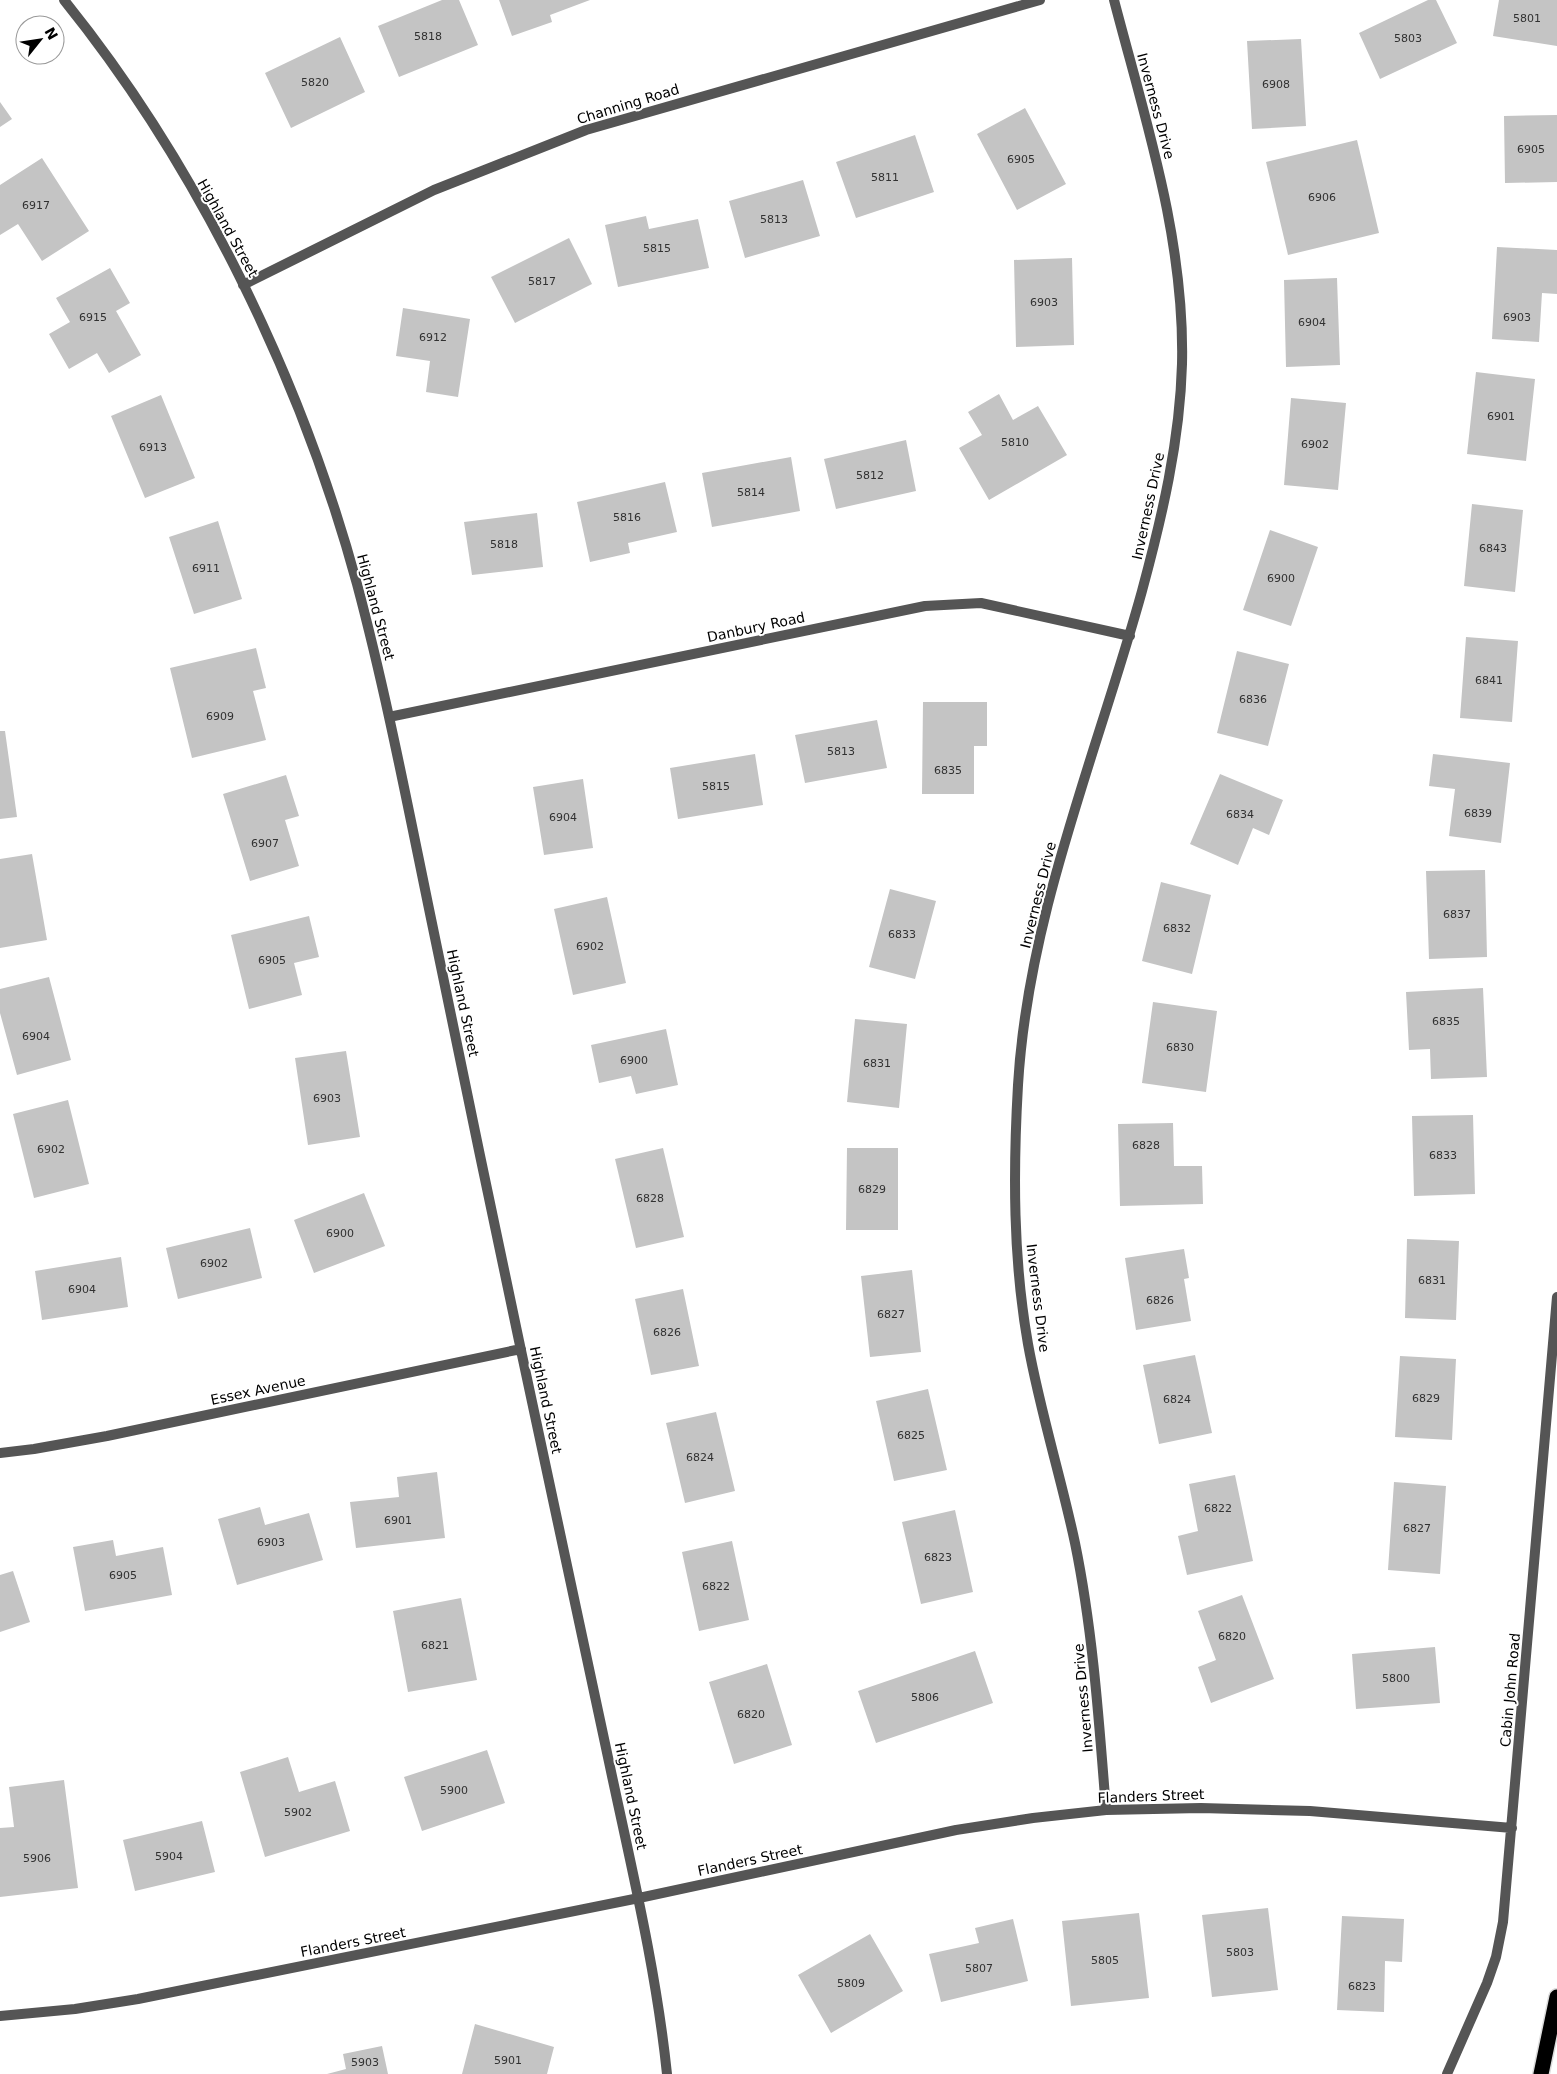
<svg xmlns="http://www.w3.org/2000/svg" width="1557" height="2074" viewBox="0 0 1557 2074" font-family="'DejaVu Sans',sans-serif">
<rect width="100%" height="100%" fill="#fff"/>
<path fill="#c4c4c4" d="M442 0H459L478 45 399 77 378 26Z
M499 0H590L550 15 552 22 512 36Z
M1428 0H1436L1457 43 1380 79 1359 33Z
M1499 0H1557V46L1493 36Z
M340 37 365 92 291 128 265 73Z
M1301 39 1306 126 1252 129 1247 41Z
M0 102 12 119 0 127Z
M1025 108 1066 184 1017 210 977 134Z
M1557 115V182L1505 183 1504 116Z
M915 135 934 192 856 218 836 162Z
M1357 140 1379 233 1288 255 1266 162Z
M42 158 89 231 42 261 18 224 0 235V185Z
M803 180 820 236 745 258 729 201Z
M646 216 649 229 698 219 709 268 618 287 605 225Z
M569 238 592 284 515 323 491 277Z
M1497 247 1557 250V294L1542 293 1539 342 1492 339Z
M1072 258 1074 345 1016 347 1014 260Z
M110 268 130 303 116 311 141 355 109 373 97 353 69 369 49 334 70 322 56 298Z
M1337 278 1340 365 1286 367 1284 280Z
M403 308 470 319 458 397 426 392 430 361 396 356Z
M1476 372 1535 379 1526 461 1467 454Z
M999 394 1013 420 1038 406 1067 455 989 500 959 448 982 435 968 412Z
M161 395 195 478 145 498 111 416Z
M1291 398 1346 403 1338 490 1284 485Z
M906 440 916 491 836 509 824 459Z
M791 457 800 511 712 527 702 473Z
M665 482 677 532 628 543 630 553 590 562 577 502Z
M1472 504 1523 510 1515 592 1464 586Z
M537 513 543 567 472 575 464 522Z
M218 521 242 599 194 614 169 537Z
M1270 530 1318 547 1291 626 1243 610Z
M1466 637 1518 641 1512 722 1460 718Z
M256 648 266 688 253 691 266 740 192 758 170 668Z
M1237 651 1289 664 1268 746 1217 733Z
M923 702H987V746H974V794H922Z
M877 720 887 768 805 783 795 735Z
M0 731H5L17 817 0 819Z
M755 754 763 805 678 819 670 768Z
M1433 754 1510 763 1501 843 1449 836 1455 789 1429 786Z
M1220 774 1283 800 1269 835 1253 828 1238 865 1190 844Z
M286 775 299 816 285 820 299 866 250 881 223 794Z
M583 779 593 848 544 855 533 787Z
M32 854 47 940 0 948V859Z
M1485 870 1487 957 1429 959 1426 871Z
M1161 882 1211 895 1192 974 1142 961Z
M890 889 936 901 915 979 869 967Z
M607 897 626 983 573 995 554 909Z
M309 916 319 957 294 963 302 995 249 1009 231 935Z
M49 977 71 1060 17 1075 0 1013V989Z
M1483 988 1487 1077 1431 1079 1430 1049 1409 1050 1406 992Z
M1153 1002 1217 1011 1206 1092 1142 1083Z
M855 1019 907 1024 899 1108 847 1102Z
M666 1029 678 1085 636 1094 631 1076 599 1083 591 1045Z
M346 1051 360 1137 308 1145 295 1058Z
M68 1100 89 1184 34 1198 13 1114Z
M1473 1115 1475 1194 1414 1196 1412 1116Z
M1173 1123 1174 1166H1202L1203 1204 1120 1206 1118 1124Z
M663 1148 684 1237 636 1248 615 1159Z
M847 1148H898V1230H846Z
M364 1193 385 1246 314 1273 294 1220Z
M250 1228 262 1278 178 1299 166 1248Z
M1407 1239 1459 1241 1456 1320 1405 1318Z
M1184 1249 1189 1278 1184 1279 1191 1321 1136 1330 1125 1258Z
M121 1257 128 1307 42 1320 35 1271Z
M912 1270 921 1352 870 1357 861 1276Z
M683 1289 699 1366 651 1375 635 1299Z
M1195 1355 1212 1433 1159 1444 1143 1365Z
M1400 1356 1456 1359 1452 1440 1395 1437Z
M928 1389 947 1470 894 1481 876 1401Z
M716 1412 735 1491 685 1503 666 1423Z
M437 1472 445 1538 356 1548 350 1502 399 1497 397 1477Z
M1235 1475 1253 1561 1187 1575 1178 1536 1198 1531 1189 1484Z
M1394 1482 1446 1486 1440 1574 1388 1570Z
M260 1507 265 1525 309 1513 323 1560 237 1585 218 1519Z
M955 1510 973 1592 921 1604 902 1522Z
M113 1540 116 1556 163 1547 172 1595 85 1611 73 1547Z
M732 1541 749 1620 699 1631 682 1552Z
M13 1571 30 1622 0 1632V1575Z
M1242 1595 1274 1679 1211 1703 1198 1667 1216 1660 1198 1611Z
M461 1598 477 1680 408 1692 393 1611Z
M1435 1647 1440 1703 1356 1709 1352 1654Z
M975 1651 993 1703 876 1743 858 1691Z
M767 1664 792 1745 734 1764 709 1682Z
M487 1750 505 1803 422 1831 404 1777Z
M288 1757 299 1792 335 1781 350 1831 265 1857 240 1772Z
M64 1780 78 1888 0 1897V1828L14 1827 9 1787Z
M202 1821 215 1872 135 1891 123 1840Z
M1268 1908 1278 1990 1212 1997 1202 1915Z
M1139 1913 1149 1998 1071 2006 1062 1921Z
M1342 1916 1404 1919 1402 1962 1385 1961 1384 2012 1337 2010Z
M1013 1919 1028 1981 941 2002 929 1954 979 1943 975 1928Z
M870 1934 903 1991 831 2033 798 1975Z
M475 2024 554 2047 547 2074H462Z
M382 2046 388 2074H327L346 2069 343 2054Z"/>
<g fill="none" stroke-linecap="round" stroke-linejoin="round">
<defs>
<path id="highway" d="M1541 2074 1557 1997"/>
</defs>
<use href="#highway" stroke="#dbdbdb" stroke-width="18"/>
<path stroke="#555" stroke-width="10" d="M64 0C198 166 301 378 357 584 385 689 406 797 428 904 459 1054 490 1205 522 1355 551 1491 580 1626 609 1762 631 1866 656 1968 667 2074
M243 285 434 190 586 130 1040 0
M389 717 925 606 981 603 1130 636
M0 1453 34 1449 107 1436 521 1349
M1106 1810C1099 1721 1093 1631 1075 1543 1061 1477 1040 1411 1028 1344 1013 1259 1013 1172 1018 1085 1028 915 1097 754 1142 591 1162 517 1180 441 1182 364 1185 239 1145 119 1114 0
M0 2016 75 2009 138 1999 639 1898 956 1830 1033 1818 1106 1810 1201 1808 1310 1811 1512 1828
M1447 2074 1487 1983 1496 1957 1503 1922 1557 1297"/>
<use href="#highway" stroke="#000" stroke-width="15"/>
</g>
<g text-anchor="middle" dominant-baseline="central" stroke-width="4" stroke-linejoin="round" paint-order="stroke">
<g font-size="11" fill="#313131">
<text x="1527" y="18">5801</text>
<text x="428" y="36">5818</text>
<text x="1408" y="38">5803</text>
<text x="315" y="82">5820</text>
<text x="1276" y="84">6908</text>
<text x="1531" y="149">6905</text>
<text x="1021" y="159">6905</text>
<text x="885" y="177">5811</text>
<text x="1322" y="197">6906</text>
<text x="36" y="205">6917</text>
<text x="774" y="219">5813</text>
<text x="657" y="248">5815</text>
<text x="542" y="281">5817</text>
<text x="1044" y="302">6903</text>
<text x="93" y="317">6915</text>
<text x="1517" y="317">6903</text>
<text x="1312" y="322">6904</text>
<text x="433" y="337">6912</text>
<text x="1501" y="416">6901</text>
<text x="1015" y="442">5810</text>
<text x="1315" y="444">6902</text>
<text x="153" y="447">6913</text>
<text x="870" y="475">5812</text>
<text x="751" y="492">5814</text>
<text x="627" y="517">5816</text>
<text x="504" y="544">5818</text>
<text x="1493" y="548">6843</text>
<text x="206" y="568">6911</text>
<text x="1281" y="578">6900</text>
<text x="1489" y="680">6841</text>
<text x="1253" y="699">6836</text>
<text x="220" y="716">6909</text>
<text x="841" y="751">5813</text>
<text x="948" y="770">6835</text>
<text x="716" y="786">5815</text>
<text x="1478" y="813">6839</text>
<text x="1240" y="814">6834</text>
<text x="563" y="817">6904</text>
<text x="265" y="843">6907</text>
<text x="1457" y="914">6837</text>
<text x="1177" y="928">6832</text>
<text x="902" y="934">6833</text>
<text x="590" y="946">6902</text>
<text x="272" y="960">6905</text>
<text x="1446" y="1021">6835</text>
<text x="36" y="1036">6904</text>
<text x="1180" y="1047">6830</text>
<text x="634" y="1060">6900</text>
<text x="877" y="1063">6831</text>
<text x="327" y="1098">6903</text>
<text x="1146" y="1145">6828</text>
<text x="51" y="1149">6902</text>
<text x="1443" y="1155">6833</text>
<text x="872" y="1189">6829</text>
<text x="650" y="1198">6828</text>
<text x="340" y="1233">6900</text>
<text x="214" y="1263">6902</text>
<text x="1432" y="1280">6831</text>
<text x="82" y="1289">6904</text>
<text x="1160" y="1300">6826</text>
<text x="891" y="1314">6827</text>
<text x="667" y="1332">6826</text>
<text x="1426" y="1398">6829</text>
<text x="1177" y="1399">6824</text>
<text x="911" y="1435">6825</text>
<text x="700" y="1457">6824</text>
<text x="1218" y="1508">6822</text>
<text x="398" y="1520">6901</text>
<text x="1417" y="1528">6827</text>
<text x="271" y="1542">6903</text>
<text x="938" y="1557">6823</text>
<text x="123" y="1575">6905</text>
<text x="716" y="1586">6822</text>
<text x="1232" y="1636">6820</text>
<text x="435" y="1645">6821</text>
<text x="1396" y="1678">5800</text>
<text x="925" y="1697">5806</text>
<text x="751" y="1714">6820</text>
<text x="454" y="1790">5900</text>
<text x="298" y="1812">5902</text>
<text x="169" y="1856">5904</text>
<text x="37" y="1858">5906</text>
<text x="1240" y="1952">5803</text>
<text x="1105" y="1960">5805</text>
<text x="979" y="1968">5807</text>
<text x="851" y="1983">5809</text>
<text x="1362" y="1986">6823</text>
<text x="508" y="2060">5901</text>
<text x="365" y="2062">5903</text>
</g>
<g font-size="14" fill="#000" stroke="#fff">
<text transform="translate(628 104) rotate(-17)">Channing Road</text>
<text transform="translate(1156 106) rotate(75)">Inverness Drive</text>
<text transform="translate(228 228) rotate(61)">Highland Street</text>
<text transform="translate(1148 506) rotate(-78)">Inverness Drive</text>
<text transform="translate(376 607) rotate(75)">Highland Street</text>
<text transform="translate(756 627) rotate(-12)">Danbury Road</text>
<text transform="translate(1038 895) rotate(-76)">Inverness Drive</text>
<text transform="translate(463 1003) rotate(78)">Highland Street</text>
<text transform="translate(1038 1298) rotate(83)">Inverness Drive</text>
<text transform="translate(258 1390) rotate(-12)">Essex Avenue</text>
<text transform="translate(546 1400) rotate(78)">Highland Street</text>
<text transform="translate(1510 1690) rotate(-85)">Cabin John Road</text>
<text transform="translate(1083 1698) rotate(-95)">Inverness Drive</text>
<text transform="translate(631 1796) rotate(78)">Highland Street</text>
<text transform="translate(1151 1796) rotate(-2)">Flanders Street</text>
<text transform="translate(750 1860) rotate(-12)">Flanders Street</text>
<text transform="translate(353 1942) rotate(-11)">Flanders Street</text>
</g>
</g>
<g transform="translate(40 40) rotate(60)"><circle r="24" fill="#ffffff" stroke="#999999"/>
<path d="M0-4L9 19L0 12L-9 19Z" fill="#000000"/>
<text y="-8" font-size="14" font-weight="bold" text-anchor="middle" fill="#000000">N</text>
</g>
</svg>
